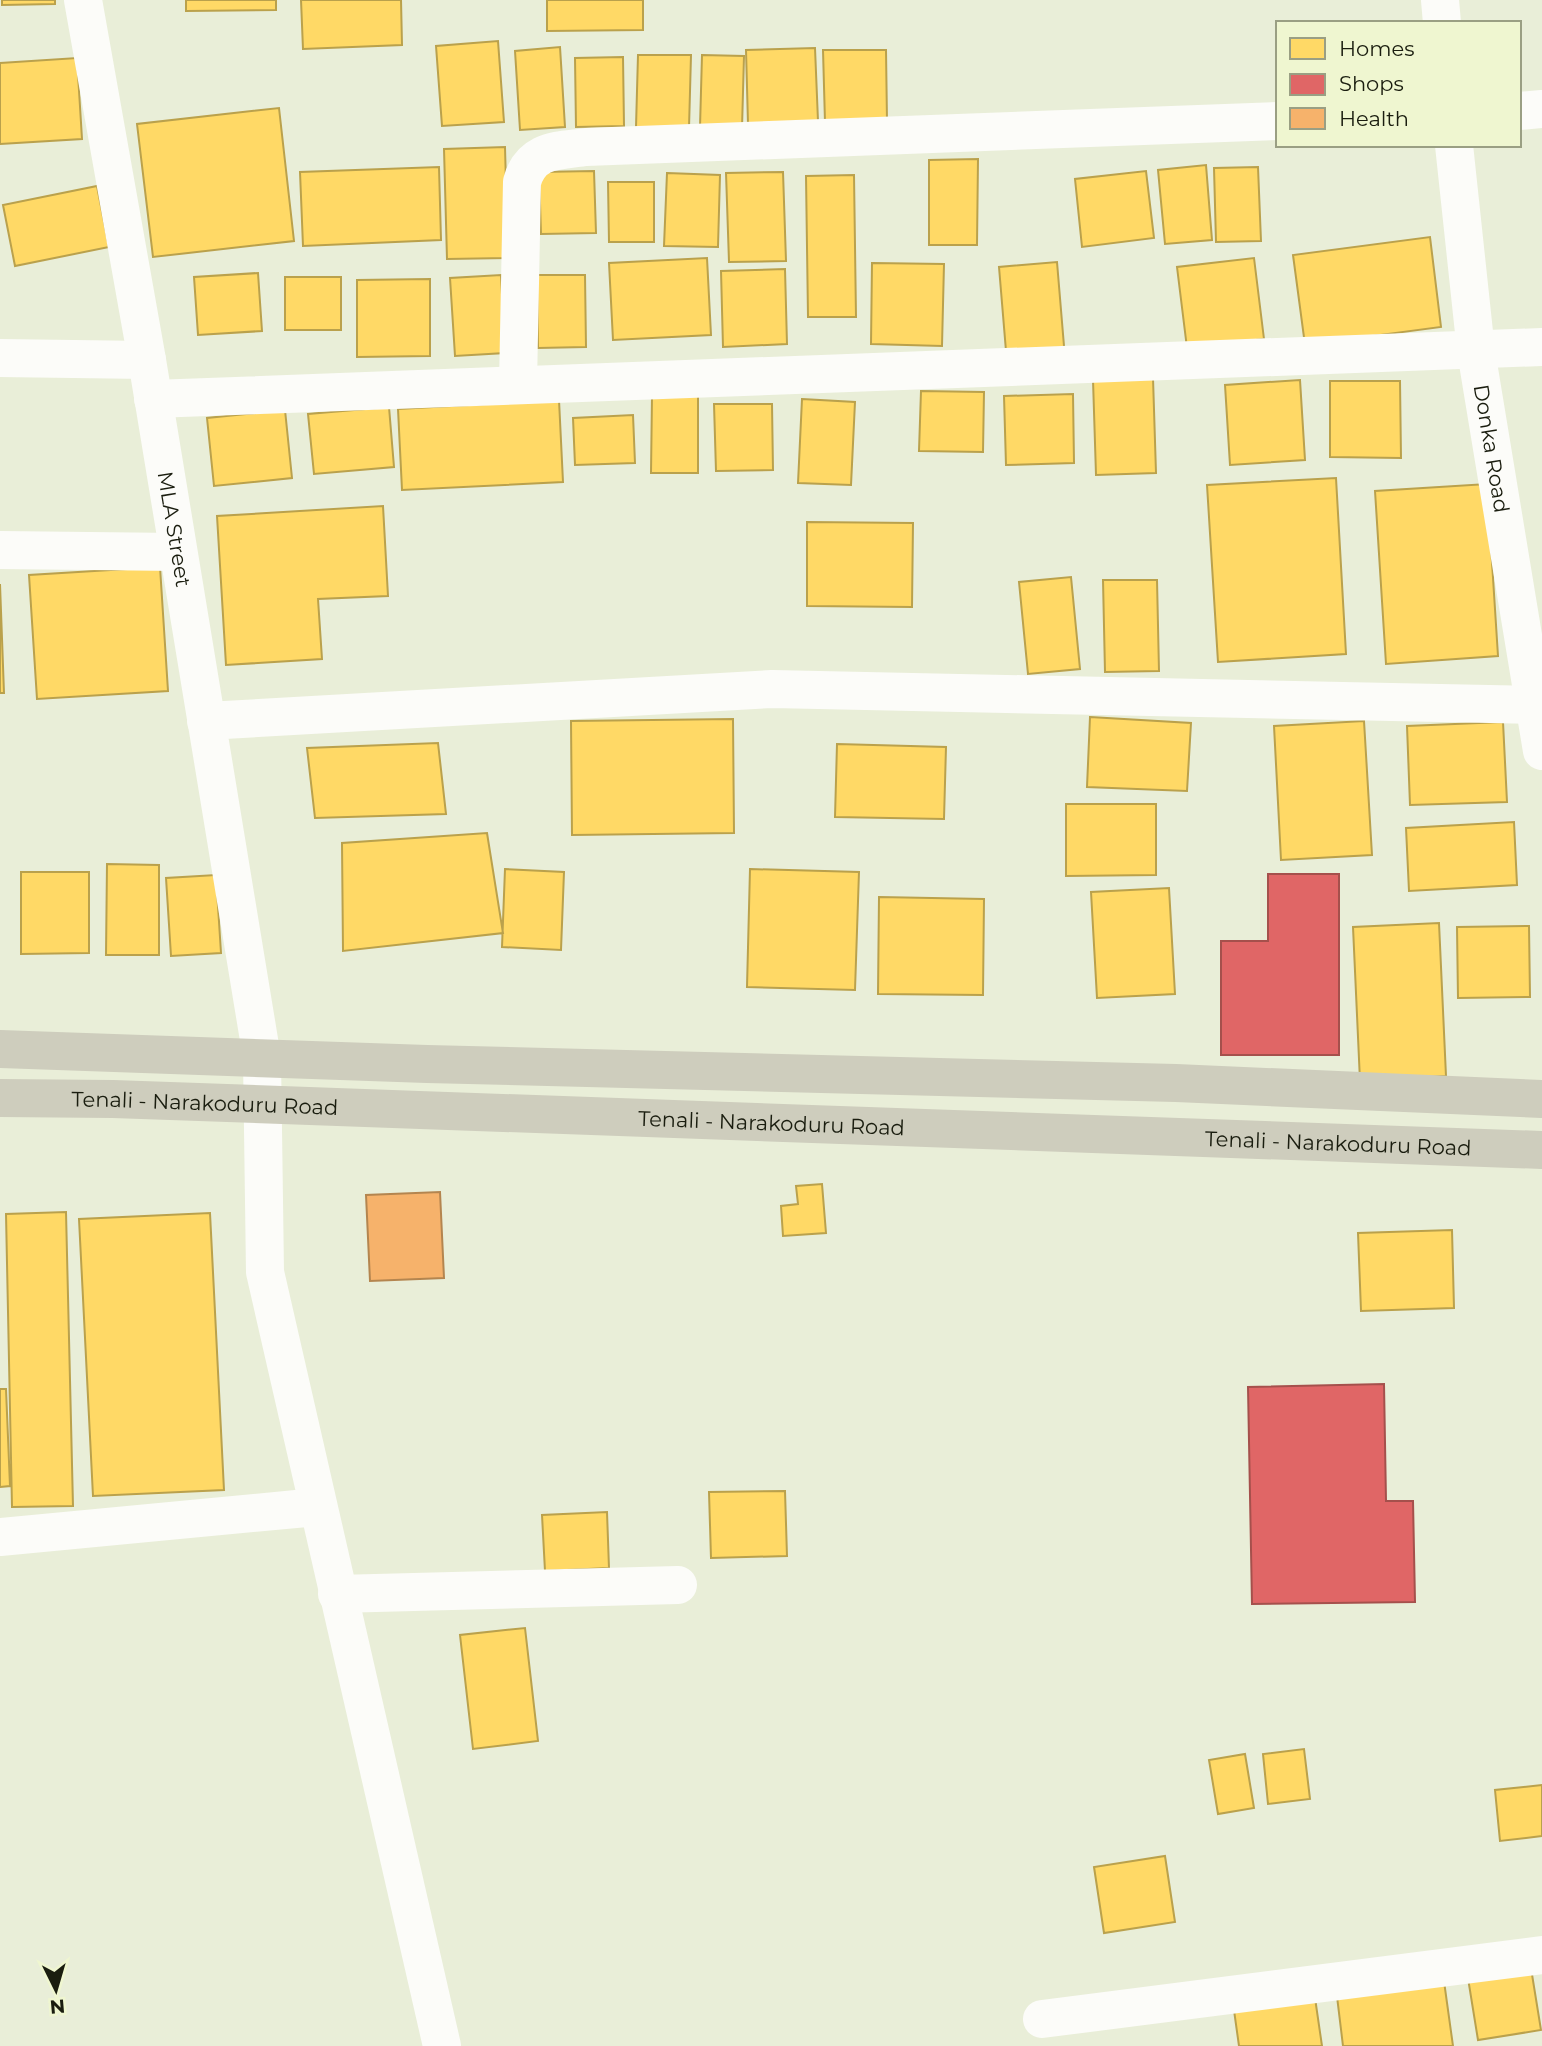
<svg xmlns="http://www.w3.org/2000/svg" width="1542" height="2046" viewBox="0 0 1542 2046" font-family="Montserrat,sans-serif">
<rect width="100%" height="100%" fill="#e9eed8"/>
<path fill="#ffd966" stroke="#baa14c" stroke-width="2" d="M2 0H55V4L2 5Z
M186 0H276V10L186 11Z
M301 0H401L402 45 303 49Z
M547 0H643V30L547 31Z
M498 41 504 122 442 126 436 46Z
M560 47 565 127 520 130 515 51Z
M815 48 818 121 748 124 746 50Z
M823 50H886L887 121 825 122Z
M638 55H691L689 128 636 127Z
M702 55 744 56 742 128 700 127Z
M623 57 624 126 576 127 575 58Z
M77 58 82 139 0 144V63Z
M279 108 294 241 153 257 137 124Z
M505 147 508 258 447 259 444 149Z
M978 159 977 245H929V160Z
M1206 165 1212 240 1165 244 1158 170Z
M439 167 441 240 303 246 300 172Z
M1258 167 1261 241 1216 242 1214 168Z
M594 171 596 233 541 234 539 172Z
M1146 171 1154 238 1082 247 1075 179Z
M783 172 786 261 729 262 726 173Z
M667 173 720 175 718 247 664 246Z
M854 175 856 317H808L806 176Z
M608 182H654V242H609Z
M97 186 109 247 15 266 3 205Z
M1430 237 1441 327 1305 345 1293 255Z
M707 258 711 335 613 340 609 263Z
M1254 258 1264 339 1187 348 1177 267Z
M1057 262 1065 358 1007 363 999 267Z
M872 263 944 264 942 346 871 344Z
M785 269 787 344 723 347 721 271Z
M258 273 262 331 198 335 194 277Z
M501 275 505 353 455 356 450 278Z
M537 275H585L586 347 538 348Z
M285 277H341V330H285Z
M430 279V356L357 357V280Z
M1153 378 1156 473 1096 475 1093 380Z
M1300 380 1305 460 1230 465 1225 385Z
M1330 381H1400L1401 458 1330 457Z
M921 391 984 392 983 452 919 451Z
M1073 394 1074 463 1006 465 1004 396Z
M652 396H698V473H651Z
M802 399 855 402 851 485 798 483Z
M559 400 563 482 402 490 398 409Z
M714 404H772L773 470 716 471Z
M389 407 394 467 314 474 308 414Z
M285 410 292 478 214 486 207 418Z
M633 415 635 463 575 465 573 418Z
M1336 478 1346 654 1218 662 1207 485Z
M1487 484 1498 656 1386 664 1375 491Z
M383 506 388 596 318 599 322 659 226 665 217 516Z
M807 522 913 523 912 607 807 606Z
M160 567 168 691 37 699 29 575Z
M1071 577 1080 669 1028 674 1019 582Z
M1103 580H1157L1159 671 1105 672Z
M0 584 4 693H0Z
M1090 717 1191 723 1187 791 1087 787Z
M733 719 734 833 572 835 571 721Z
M1364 721 1372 855 1281 860 1274 726Z
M1503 722 1507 802 1410 805 1407 726Z
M438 743 446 814 315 818 307 748Z
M837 744 946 747 944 819 835 817Z
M1066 804H1156V875L1066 876Z
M1514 822 1517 885 1409 891 1406 828Z
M487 833 503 933 343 951 342 843Z
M107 864 159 865V955H106Z
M505 869 564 872 561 950 502 947Z
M750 869 859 872 855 990 747 987Z
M21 872H89V953L21 954Z
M216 875 221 953 171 956 166 878Z
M1169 888 1175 994 1097 998 1091 892Z
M879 897 984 899 983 995 878 994Z
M1439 923 1446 1076 1360 1081 1353 927Z
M1529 926 1530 997 1458 998 1457 927Z
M822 1184 826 1233 783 1236 781 1206 798 1204 796 1186Z
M66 1212 73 1506 12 1507 6 1214Z
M210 1213 224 1490 93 1496 79 1219Z
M1452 1230 1454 1308 1361 1311 1358 1233Z
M0 1389H6L10 1486 0 1487Z
M785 1491 787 1556 711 1558 709 1492Z
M607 1512 609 1568 545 1571 542 1515Z
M525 1628 538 1741 473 1749 460 1635Z
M1304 1749 1310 1799 1268 1804 1263 1754Z
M1245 1754 1254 1808 1218 1814 1209 1760Z
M1542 1785V1836L1500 1841 1495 1790Z
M1165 1856 1175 1922 1104 1933 1094 1867Z
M1530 1962 1541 2030 1478 2040 1467 1972Z
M1443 1974 1453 2046H1343L1336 1988Z
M1314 1991 1322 2046H1239L1233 2003Z"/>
<path fill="#e06666" stroke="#a5504c" stroke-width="2" d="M1268 874H1339V1055H1221V941H1268Z
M1384 1384 1386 1501H1413L1415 1602 1252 1604 1248 1387Z"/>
<path fill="#f6b26b" stroke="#b4854f" stroke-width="2" d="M440 1192 444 1278 370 1281 366 1195Z"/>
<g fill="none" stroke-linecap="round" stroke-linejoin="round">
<g stroke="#fcfcf9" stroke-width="38">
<path id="s1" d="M83 0 147 360 262 1058 265 1272 442 2046"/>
<path d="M1440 0 1442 23"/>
<path d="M1519 111 1542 109"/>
<path id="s2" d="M1454 145 1476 351 1542 751"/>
<path d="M0 358 147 360"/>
<path d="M518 384 522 182C531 149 557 151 586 147L1278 121"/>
<path d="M153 399 1542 347"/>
<path d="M0 550 178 552"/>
<path d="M206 721 772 689 1534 705"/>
<path d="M0 1537 317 1507"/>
<path d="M337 1594 678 1585"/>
<path d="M1042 2019 1542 1955"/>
</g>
<g stroke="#cecdbd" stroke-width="38">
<path d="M0 1049 427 1064 1176 1083 1542 1099"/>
<path id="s3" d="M0 1098 113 1099 1542 1150"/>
</g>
</g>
<g text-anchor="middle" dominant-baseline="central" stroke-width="7" stroke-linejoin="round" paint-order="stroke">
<g font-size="21" fill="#1a1d0f" stroke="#eff6d0">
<text stroke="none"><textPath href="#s2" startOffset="306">Donka Road</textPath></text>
<text stroke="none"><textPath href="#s1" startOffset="537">MLA Street</textPath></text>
<text stroke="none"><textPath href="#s3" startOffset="205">Tenali - Narakoduru Road</textPath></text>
<text stroke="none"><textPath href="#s3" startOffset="772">Tenali - Narakoduru Road</textPath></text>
<text stroke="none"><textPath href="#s3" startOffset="1339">Tenali - Narakoduru Road</textPath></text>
</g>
</g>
<rect x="1276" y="21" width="245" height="126" fill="#eff6d0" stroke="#9a9f83" stroke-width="2"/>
<rect x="1290" y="38" width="35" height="21" fill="#ffd966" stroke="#9a9f83" stroke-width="2"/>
<text x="1339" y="56" font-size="21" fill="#1a1d0f">Homes</text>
<rect x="1290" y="74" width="35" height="21" fill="#e06666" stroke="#9a9f83" stroke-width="2"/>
<text x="1339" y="91" font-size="21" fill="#1a1d0f">Shops</text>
<rect x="1290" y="108" width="35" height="21" fill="#f6b26b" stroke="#9a9f83" stroke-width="2"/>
<text x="1339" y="126" font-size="21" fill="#1a1d0f">Health</text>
<g transform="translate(56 1990) rotate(175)" stroke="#eff6d0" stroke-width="5" paint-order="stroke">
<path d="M0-5L12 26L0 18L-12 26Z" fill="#1a1d0f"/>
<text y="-10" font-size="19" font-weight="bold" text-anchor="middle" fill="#1a1d0f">N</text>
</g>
</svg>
